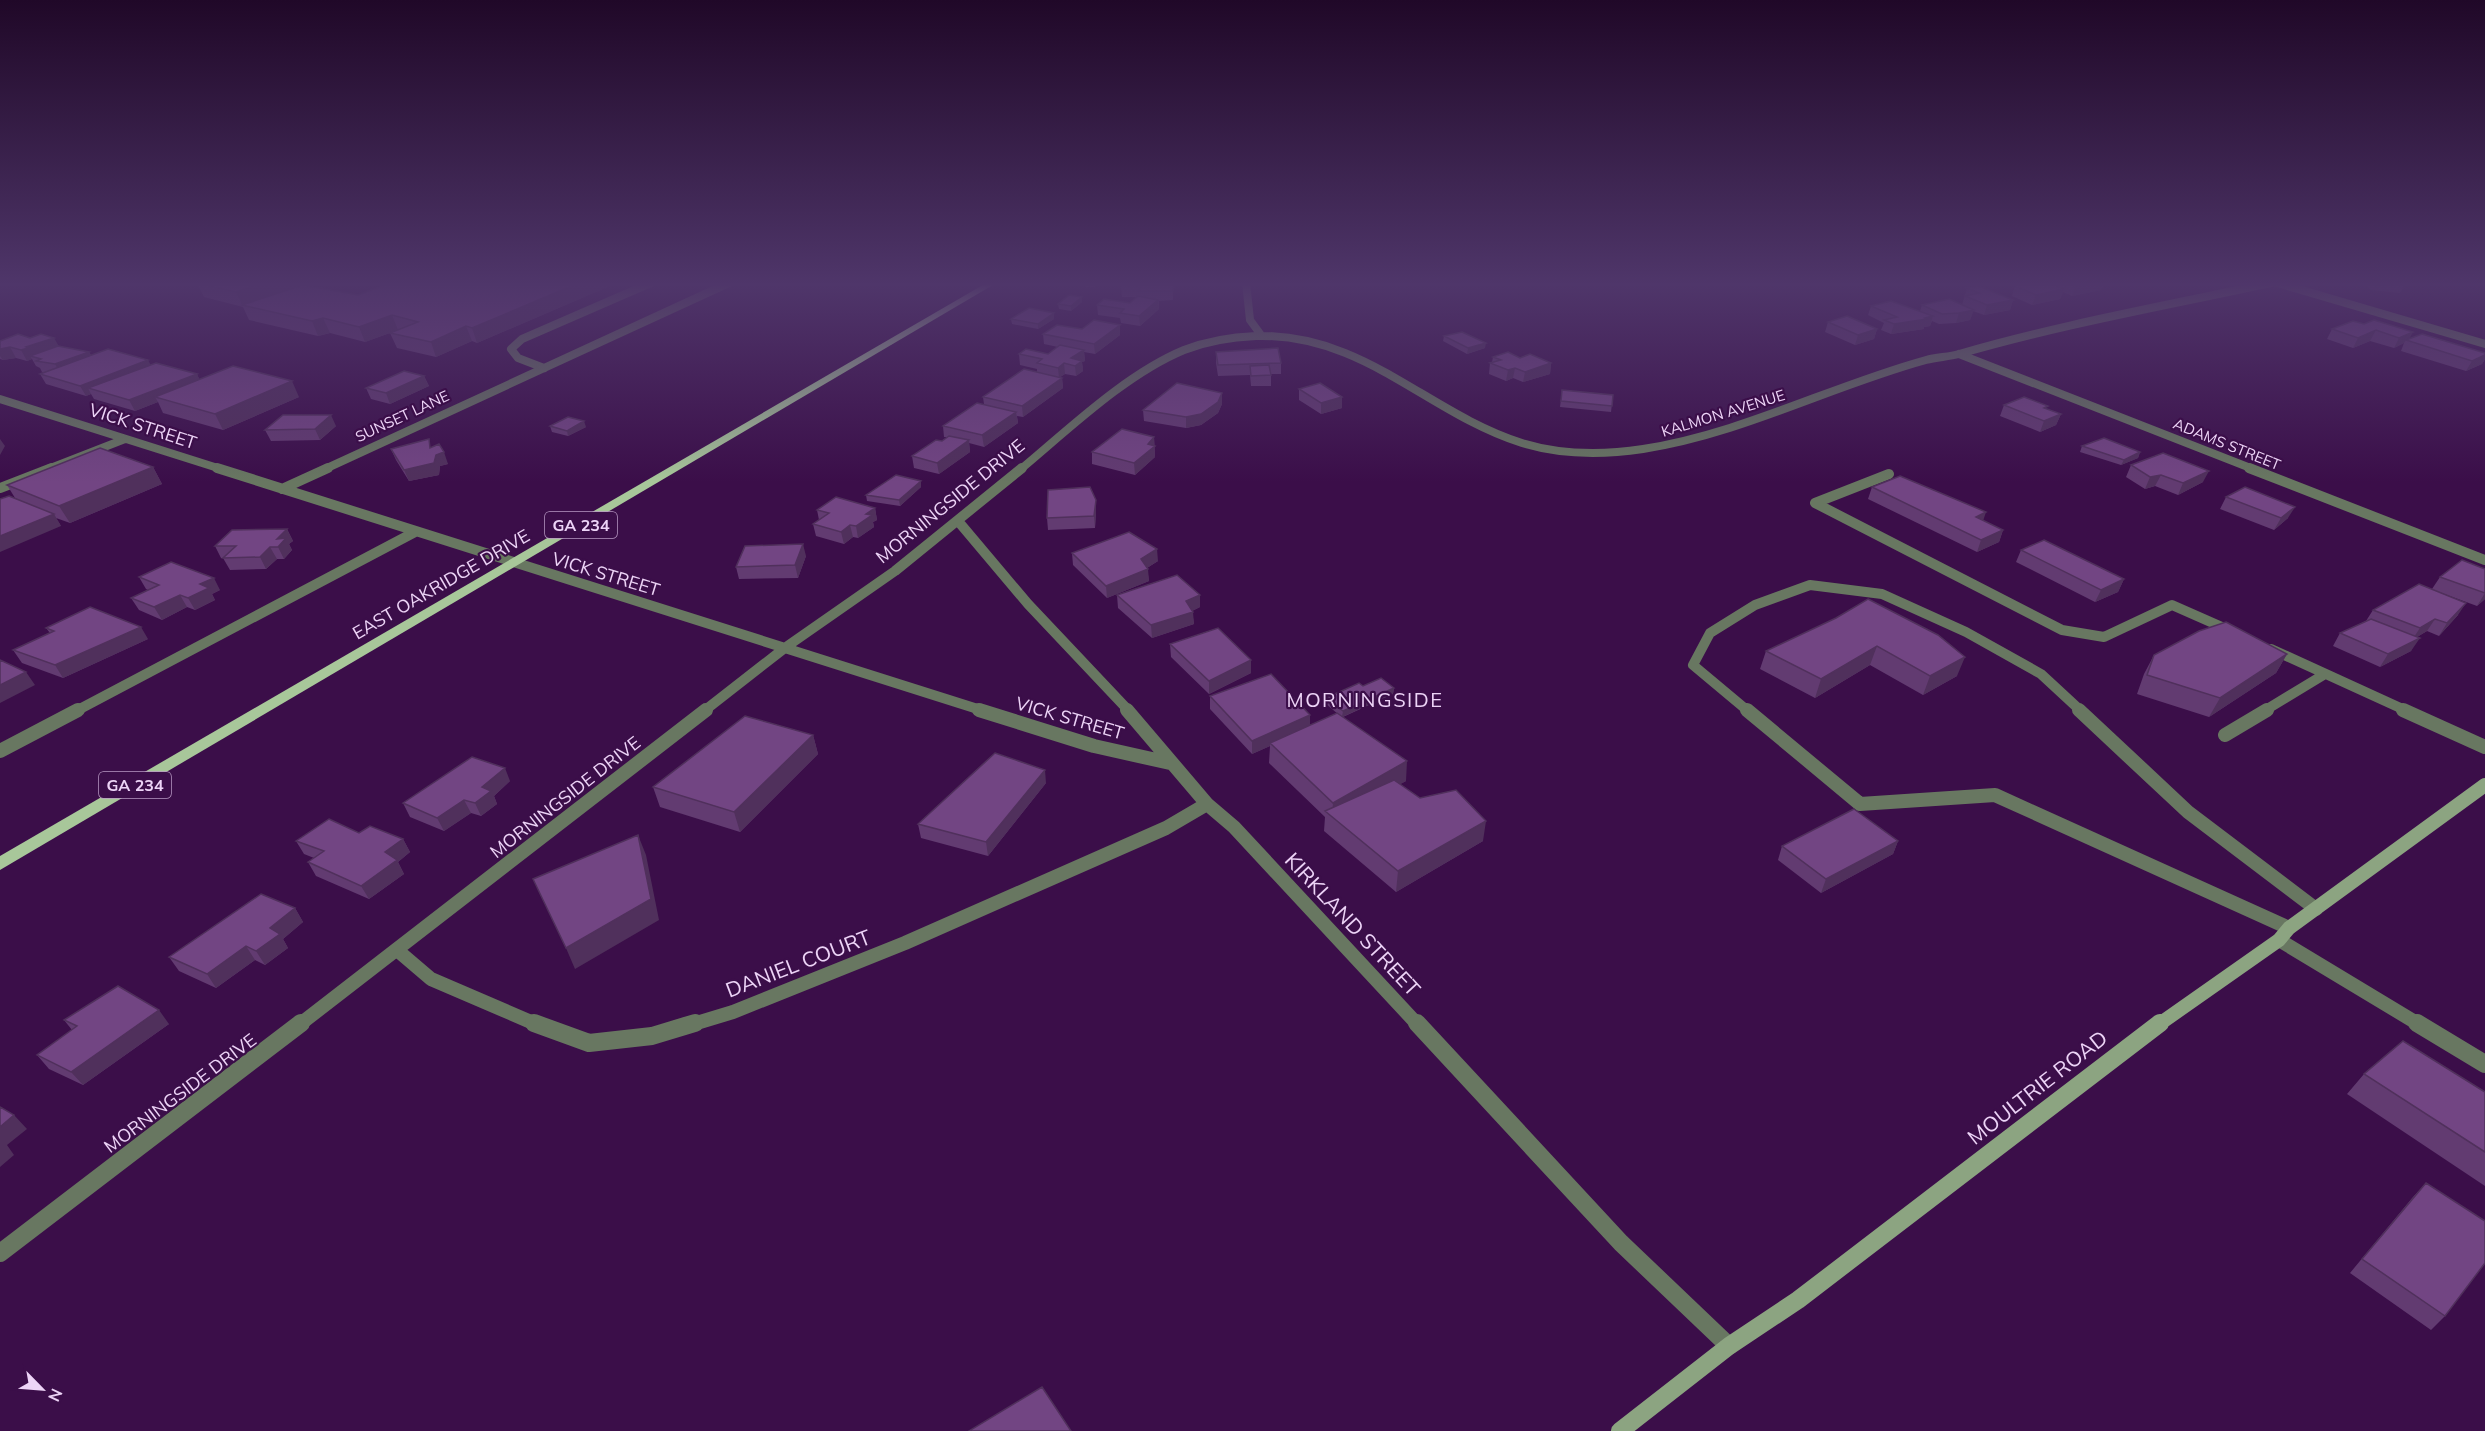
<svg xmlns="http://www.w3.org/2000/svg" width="2485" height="1431" viewBox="0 0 2485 1431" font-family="Mulish,sans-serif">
<rect width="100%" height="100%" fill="#3b0e49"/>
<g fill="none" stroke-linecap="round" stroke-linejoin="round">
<path stroke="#687761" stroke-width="8" d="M544 368 518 358 511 349 522 339 653 282"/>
<path stroke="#687761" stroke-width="10" d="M1889 474 1815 503 2062 630 2104 637 2172 605 2231 631
M2271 649 2407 711
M1748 711 1693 665 1710 633 1755 605 1810 585 1882 594 1966 632 2041 674 2081 711
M2264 711 2325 674"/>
<path stroke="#687761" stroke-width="14" d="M1747 710 1860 804 1995 795 2289 928
M2079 710 2188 812 2316 909
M2403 710 2485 747
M2225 735 2267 710
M2279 940 2420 1025"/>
<path stroke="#687761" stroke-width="18" d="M2417 1023 2485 1064"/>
<path stroke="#687761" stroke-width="8" d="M1246 282 1250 320 1261 335
M2274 282 2485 344
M1959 354 2253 469
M0 399 221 469
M48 469 125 439
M325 469 731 282
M1021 469C1069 429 1126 374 1184 350 1207 341 1232 337 1256 336 1364 333 1427 413 1522 443 1561 455 1603 455 1643 449 1741 434 1831 386 1926 360 1937 357 1948 357 1959 354 2062 324 2170 305 2275 282"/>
<path stroke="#687761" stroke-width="10" d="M217 468 984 711
M2249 468 2485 560
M0 488 52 468
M282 489 328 468
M958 521 1028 604 1129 711
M76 711 415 532
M704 711 786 647 895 571 1022 468"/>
<path stroke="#687761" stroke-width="14" d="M979 710 1094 746 1170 763
M1127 710 1207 804 1234 827 1418 1025
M0 751 78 710
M397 950 431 979 538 1025
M299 1025 706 710
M690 1025 733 1012 905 943 1166 828 1207 804"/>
<path stroke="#687761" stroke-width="18" d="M534 1023 589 1043 652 1036 695 1023
M1417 1023 1621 1243 1729 1346
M0 1253 301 1023"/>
<path stroke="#8ca481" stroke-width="14" d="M2158 1025 2279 940 2289 928 2485 785"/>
<path stroke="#8ca481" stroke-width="18" d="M1620 1431 1729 1346 1798 1300 2160 1023"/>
<path fill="#a8c79a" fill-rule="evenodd" d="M988 282H998L0 870V856Z"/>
</g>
<path fill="#623b71" d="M392 282H619L477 343 472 341 436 357 397 348 390 333 398 330 365 342 330 333 318 336 249 320 243 307 204 297 197 283 303 285 358 295Z
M1084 282 1098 283 1094 287H1085Z
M1173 282V300L1159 301V309L1140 326 1121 323 1120 318 1098 315 1097 305 1130 303 1137 297H1122L1121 287Z
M2055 282H2131L2112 286 2104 283 2101 290 2072 296 2063 292 2060 299 2032 305 2012 296 2015 286 2054 285Z
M2361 282H2404L2406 283 2400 293 2371 290Z
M1967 288 2013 300 2010 310 1984 315 1973 311 1970 320 1956 323 1939 324 1932 321 1930 326 1924 327V329L1891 334 1881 330 1884 323 1868 315 1871 306 1920 311 1922 305H1962Z
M1082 302 1071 311 1059 309 1058 304Z
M1054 313V319L1038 329 1012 324 1011 319Z
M2353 321 2409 339 2485 353V359L2482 364 2466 371 2401 351 2404 343 2394 348 2370 341 2353 348 2327 339 2332 329Z
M1828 322 1877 329 1874 339 1855 345 1825 332Z
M1120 325V335L1095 354 1084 352 1085 361 1082 362 1083 371 1076 376 1065 374 1060 377 1062 378 1063 388 1023 417 1017 416 1018 423 984 447 969 443 970 452 939 474 914 468 912 456 942 441 947 437H944L943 426 984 404 983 397 1037 372V369L1020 365 1019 354H1048L1058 347 1044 344 1043 334Z
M1444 336 1485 348 1467 354 1443 341Z
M0 341 59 346 89 352 91 355 151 365 197 374 199 379 299 397 223 430 163 413 158 402 135 411 94 399 91 394 86 396 46 384 40 374 44 372H42L40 368 36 366 32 359 27 361 16 358 3 360 0 359Z
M1216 352 1281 363V374H1271V386H1251L1250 375 1218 376 1216 363Z
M1493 357 1520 358 1551 363 1550 374 1523 382 1513 378 1506 381 1489 374 1490 363 1492 362Z
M424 376 429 386 390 404 371 399 366 388Z
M1299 389 1342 397V408L1321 414 1299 400Z
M1562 390 1613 395 1611 412 1560 407Z
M1222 404 1218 413 1201 425 1186 428 1144 421 1143 410Z
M2004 405 2047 409 2061 414 2056 425 2040 432 2000 416Z
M336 426 320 440 271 441 265 430Z
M550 426 586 427 568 436 552 432Z
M1154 437 1155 457 1135 475 1092 464V452Z
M2082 446 2140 452 2138 458 2121 465 2080 452Z
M432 447 448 464 440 466 439 475 409 481 396 460 391 449Z
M2131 465 2203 482 2178 495 2155 486 2145 489 2126 477Z
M153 467 162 484 70 523 56 518 61 526 15 498 7 485Z
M921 481V487L900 506 867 501 866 495Z
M1872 487 1983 521 2003 530 1999 542 1977 552 1868 499Z
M2226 497 2288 518 2274 530 2220 509Z
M1096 500V512L1095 528 1048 530 1047 518Z
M875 508 877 520 873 522 874 527 858 538 853 537 844 544 816 536 813 524 819 520 817 510Z
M287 529 293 541 289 544 292 550 284 559H277L266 569 230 570 223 558H221L215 546Z
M2021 550 2124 579 2118 592 2095 602 2016 562Z
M1072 553 1158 561 1147 568 1149 581 1107 598 1073 565Z
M806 556 798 578 739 579 736 567Z
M2485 569V599L2477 606 2436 591 2458 615 2439 636 2427 631 2417 637 2411 651 2380 667 2333 646 2340 633 2366 621 2373 610 2432 589 2440 577Z
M139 577 220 590 212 594 215 600 195 610 187 607 162 620 139 610 131 598 148 590 146 589Z
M1117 595 1200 607 1192 611 1194 624 1152 638 1118 608Z
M1836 618 1957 676 1923 695 1870 665 1815 698 1760 669 1766 651Z
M46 628 148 639 63 678 22 663 13 650 50 633Z
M1170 644 1251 660V673L1209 694 1171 657Z
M2287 654 2276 673 2209 717 2137 694 2144 674 2154 655Z
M1363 686 1394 688 1393 694 1343 717 1406 781 1400 784 1483 841 1396 892 1324 831 1325 817 1269 763 1270 746 1252 754 1210 709V696L1310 715V725L1338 714 1326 704V698Z
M813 735 818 754 740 832 660 807 653 787Z
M510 781 494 796 497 804 481 816 471 813 444 831 410 817 403 803Z
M1046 783 988 856 921 838 918 824Z
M359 833 403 839 410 852 398 862 404 874 369 899 316 876 308 862 314 858 304 854 296 841Z
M1898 841 1893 854 1821 893 1778 860 1782 846Z
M295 908 303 922 283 939 288 948 265 965 255 960 216 988 179 971 169 957Z
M64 1020 169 1024 83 1085 49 1069 37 1055 72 1030Z
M2364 1074 2485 1092V1186L2347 1094Z
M2426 1183 2445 1316 2431 1330 2350 1273 2413 1197Z"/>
<path fill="#50305c" d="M265 282H311L245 306 242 305 236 292Z
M581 282H619L477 343 472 328Z
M1094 282H1097L1098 283 1094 287Z
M2096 282H2104L2101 290 2072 296 2076 286Z
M2113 282H2131L2112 286Z
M2064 289 2060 299 2032 305 2036 295Z
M1082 297V302L1071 311V306Z
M1158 300 1159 309 1140 326 1139 316Z
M2013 300 2010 310 1984 315 1987 305Z
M1974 310 1970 320 1956 323 1959 313Z
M1054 313V319L1038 329V324Z
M392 315 398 330 365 342 359 327Z
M1933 316 1930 326 1924 327V329L1891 334 1894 324Z
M323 318 330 333 318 336 312 321Z
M1120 325V335L1095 354 1094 344Z
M466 326 472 341 436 357 431 342Z
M1877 329 1874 339 1855 345 1858 335Z
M2376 330 2370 341 2353 348 2358 338Z
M2413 332 2408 341 2406 340 2404 343 2394 348 2399 338Z
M54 338 60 348 30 356 32 359 27 361 21 350 26 347Z
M1486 343 1485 348 1467 354 1468 348Z
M10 347 16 358 3 360 0 356V349Z
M1084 350 1085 361 1082 362 1083 371 1076 376 1075 366 1071 358Z
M89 352 95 363 61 375 55 364Z
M2485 355V359L2482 364 2466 371 2472 361Z
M148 360 154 371 88 388 91 394 86 396 80 386Z
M1064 363 1065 374 1059 378 1058 368Z
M1551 363 1550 374 1523 382 1525 372Z
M1515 368 1513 378 1506 381 1508 370Z
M197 374 202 385 155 397 158 402 135 411 129 400Z
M424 376 429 386 390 404 386 393Z
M1062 378 1063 388 1023 417 1022 406Z
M292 381 299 397 223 430 215 414Z
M1222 393V404L1218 413 1201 425 1186 428V417Z
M1342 397V408L1321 414V403Z
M1016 412 1018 423 984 447 982 435Z
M2061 414 2056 425 2040 432 2044 421Z
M331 415 336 426 320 440 315 429Z
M584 421 586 427 568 436 567 431Z
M1154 437 1155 457 1135 475 1134 463Z
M0 439 5 446 0 455Z
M969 440 970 452 939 474 937 463Z
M444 452 448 464 440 466 439 475 409 481 404 470 436 455Z
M2140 452 2138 458 2121 465 2124 460Z
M153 467 162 484 70 523 59 506Z
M2209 471 2203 482 2178 495 2183 483Z
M2161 475 2155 486 2145 489 2150 477Z
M921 481V487L900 506 899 500Z
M1096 500V512L1095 528 1094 516Z
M2295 507 2288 518 2274 530 2281 518Z
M875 508 877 520 873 522 874 527 858 538 856 526 866 514Z
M1986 512 1982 524 1976 517Z
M54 514 61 526 0 552V536Z
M850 525 853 537 844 544 841 532Z
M287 529 293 541 289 544 292 550 284 559 278 547 277 539Z
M2003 530 1999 542 1977 552 1981 540Z
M803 544 806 556 798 578 795 565Z
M270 547 277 559 266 569 260 557Z
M1157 549 1158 561 1142 571 1141 559Z
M1148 569 1149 581 1107 598 1106 586Z
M214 578 220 590 212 594 215 600 195 610 188 598 200 584Z
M2124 579 2118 592 2095 602 2101 590Z
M2485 593V599L2477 606Z
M180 595 187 607 162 620 154 607Z
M1200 595V607L1186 614V601Z
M2466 603 2458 615 2439 636 2447 623Z
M1193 612 1194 624 1152 638 1151 625Z
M2435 619 2427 631 2412 640 2420 628Z
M141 627 148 639 63 678 55 665Z
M2420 638 2411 651 2380 667 2388 654Z
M1877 646 1870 665 1815 698 1821 679Z
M2287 654 2276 673 2209 717 2220 698Z
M1965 657 1957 676 1923 695 1930 676Z
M1251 660V673L1209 694V681Z
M26 672 35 685 0 703V685Z
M1394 688 1393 694 1342 717 1343 711Z
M1310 715V728L1270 743V746L1252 754V741Z
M813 735 818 754 740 832 734 812Z
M1407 761 1406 781 1337 820 1332 817 1333 803Z
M505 768 510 781 494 796 497 804 481 816 475 803 482 787Z
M1045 770 1046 783 988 856 986 842Z
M464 800 471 813 444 831 437 818Z
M1486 821 1483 841 1396 892 1398 871Z
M638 835 646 855 659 920 575 969 566 948Z
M403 839 410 852 398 862 404 874 369 899 361 886 385 852Z
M1898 841 1893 854 1821 893 1826 879Z
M295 908 303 922 283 939 288 948 265 965 256 951 270 928Z
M246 946 255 960 216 988 207 974Z
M159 1010 169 1024 83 1085 71 1072Z
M14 1115 27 1129 7 1145 14 1155 0 1167V1127Z"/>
<path fill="#724583" stroke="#50305c" stroke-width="1.5" d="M199 282H265L236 292 197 283Z
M392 282H581L472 328 466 326 431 342 390 333 418 322 392 315 359 327 323 318 312 321 242 305 303 285 358 295Z
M1122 282H1173V291H1139L1140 287H1121Z
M2036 282H2047L2064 289 2036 295 2015 286Z
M2066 282H2096L2076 286Z
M1979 286 2013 300 1987 305 1965 296 1979 293 1967 288Z
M1069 295 1082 297 1071 306 1058 304Z
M1138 296 1158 300 1139 316 1120 313 1124 309 1097 305 1104 299 1130 303Z
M1949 299 1974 310 1959 313 1942 314 1922 305Z
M1891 301 1933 316 1925 318 1927 319 1894 324 1884 320 1897 317 1871 306Z
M1029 308 1054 313 1038 324 1011 319Z
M1847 316 1877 329 1858 335 1828 322Z
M1094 320 1120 325 1094 344 1043 334 1057 325 1082 329Z
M2374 320 2413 332 2399 338 2376 330 2358 338 2332 329 2353 321 2364 324Z
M1462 332 1486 343 1468 348 1444 336Z
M18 334 30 338 41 334 54 338 26 347 28 348 21 350 10 347 0 349V341Z
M2422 334 2485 353V355L2472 361 2406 340Z
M1060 345 1084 350 1071 358 1082 361 1075 366 1064 363 1058 368 1037 363 1042 359 1019 354 1026 349 1048 354Z
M58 346 89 352 55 364 36 361 41 359 30 356Z
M1278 348 1281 363 1218 365 1216 352Z
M108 349 148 360 80 386 40 374Z
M1508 352 1520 358 1530 354 1551 363 1525 372 1515 368 1508 370 1490 363 1501 360 1493 357Z
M156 363 197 374 129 400 88 388Z
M1269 365 1271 375 1251 376 1250 366Z
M233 366 292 381 215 414 155 397Z
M1024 369 1062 378 1022 406 983 397Z
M404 371 424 376 386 393 366 388Z
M1177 383 1222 393 1218 402 1201 414 1186 417 1143 410Z
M1320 383 1342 397 1321 403 1299 389Z
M1562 390 1613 395 1612 406 1561 401Z
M2024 397 2048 406 2044 408 2061 414 2044 421 2004 405Z
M977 403 1016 412 982 435 943 426Z
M283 415H331L315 429 265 430Z
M568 417 584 421 567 431 550 426Z
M1122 429 1154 437 1148 444 1155 446 1134 463 1092 452Z
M949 436 969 440 937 463 912 456 936 440 942 441Z
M2104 438 2140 452 2124 460 2082 446Z
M429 439 430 448 439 444 444 452 436 455 434 463 404 470 391 449Z
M100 448 153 467 59 506 7 485Z
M2163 453 2209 471 2183 483 2161 475 2150 477 2131 465Z
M896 475 921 481 899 500 866 495Z
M1900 476 1986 512 1976 517 2003 530 1981 540 1872 487Z
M1090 487 1096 500 1094 516 1047 518 1048 490Z
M2245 487 2295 507 2281 518 2226 497Z
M9 496 54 514 0 536V499Z
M836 497 875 508 866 514 872 515 856 526 850 525 841 532 813 524 829 513 817 510Z
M287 529 277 539 286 538 278 547H270L260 557 223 558 236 546H215L232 530Z
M1129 532 1157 549 1141 559 1148 569 1106 586 1072 553Z
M2044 540 2124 579 2101 590 2021 550Z
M803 544 795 565 736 567 745 546Z
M2462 560 2485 569V593L2440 577Z
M171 562 214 578 200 584 209 588 188 598 180 595 154 607 131 598 159 585 139 577Z
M1177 575 1200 595 1186 601 1193 612 1151 625 1117 595Z
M2419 584 2466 603 2447 623 2435 619 2420 628 2373 610Z
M1868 599 1938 635 1965 657 1930 676 1877 646 1821 679 1766 651 1836 618Z
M90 607 141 627 55 665 13 650 54 631 46 628Z
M2371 619 2420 638 2388 654 2340 633Z
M2226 622 2287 654 2220 698 2147 675 2154 655 2199 631Z
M1218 628 1251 660 1209 681 1170 644Z
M0 660 26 672 0 685Z
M1271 674 1310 715 1252 741 1210 696Z
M1381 678 1394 688 1343 711 1326 698 1359 683 1363 686Z
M1337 713 1407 761 1333 803 1270 743Z
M745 716 813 735 734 812 653 787Z
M995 753 1045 770 986 842 918 824Z
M472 757 505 768 482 787 491 791 475 803 464 800 437 818 403 803Z
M1394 780 1420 798 1456 790 1486 821 1398 871 1325 811Z
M1854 809 1898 841 1826 879 1782 846Z
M329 819 359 833 370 826 403 839 385 852 397 860 361 886 308 862 324 851 296 841Z
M638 835 651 899 566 948 533 879Z
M261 894 295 908 270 928 280 934 256 951 246 946 207 974 169 957Z
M118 986 159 1010 71 1072 37 1055 77 1026 64 1020Z
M2403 1041 2485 1092V1152L2364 1074Z
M0 1107 14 1115 0 1127Z
M2426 1183 2485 1221V1263L2445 1316 2362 1259Z
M1042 1387 1071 1431H969Z"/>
<linearGradient id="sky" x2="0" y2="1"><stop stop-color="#200828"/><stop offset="0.59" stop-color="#4f366a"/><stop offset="1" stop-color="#4f366a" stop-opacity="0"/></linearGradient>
<rect width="2485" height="482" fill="url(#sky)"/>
<g text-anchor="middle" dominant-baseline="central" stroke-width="4.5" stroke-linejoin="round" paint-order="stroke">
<g font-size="15" fill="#edd4f7" stroke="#3b0e49">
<text transform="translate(1723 413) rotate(-17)">KALMON AVENUE</text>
<text transform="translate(402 416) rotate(-25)">SUNSET LANE</text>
<text transform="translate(2227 444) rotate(22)">ADAMS STREET</text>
</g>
<g fill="#3b0e49" stroke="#b899c3" stroke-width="1.5">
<rect x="545" y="512" width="72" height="26" rx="4.5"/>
<rect x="99" y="772" width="72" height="26" rx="4.5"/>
</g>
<g font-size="16" font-weight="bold" fill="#edd4f7">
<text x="581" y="525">GA 234</text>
<text x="135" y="785">GA 234</text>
</g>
<g font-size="18" fill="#edd4f7" stroke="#3b0e49">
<text transform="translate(143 426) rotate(18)">VICK STREET</text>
<text transform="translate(950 501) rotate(-39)">MORNINGSIDE DRIVE</text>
<text transform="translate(606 574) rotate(17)">VICK STREET</text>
<text transform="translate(441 584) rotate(-30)">EAST OAKRIDGE DRIVE</text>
<text transform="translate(1070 718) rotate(16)">VICK STREET</text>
<text transform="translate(565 797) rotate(-38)">MORNINGSIDE DRIVE</text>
<text transform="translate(180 1093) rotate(-37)">MORNINGSIDE DRIVE</text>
</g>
<g font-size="20" letter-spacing="1.5" fill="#edd4f7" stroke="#3b0e49">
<text x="1365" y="699">MORNINGSIDE</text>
</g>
<g font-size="21" fill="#edd4f7" stroke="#3b0e49">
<text transform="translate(1353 924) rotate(47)">KIRKLAND STREET</text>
<text transform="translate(798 963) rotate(-21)">DANIEL COURT</text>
<text transform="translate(2037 1087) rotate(-38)">MOULTRIE ROAD</text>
</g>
</g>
<g transform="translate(42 1389) rotate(115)" stroke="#3b0e49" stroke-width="4.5" paint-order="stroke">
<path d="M0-4.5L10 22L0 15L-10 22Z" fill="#edd4f7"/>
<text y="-9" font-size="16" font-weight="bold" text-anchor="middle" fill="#edd4f7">N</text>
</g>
</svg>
